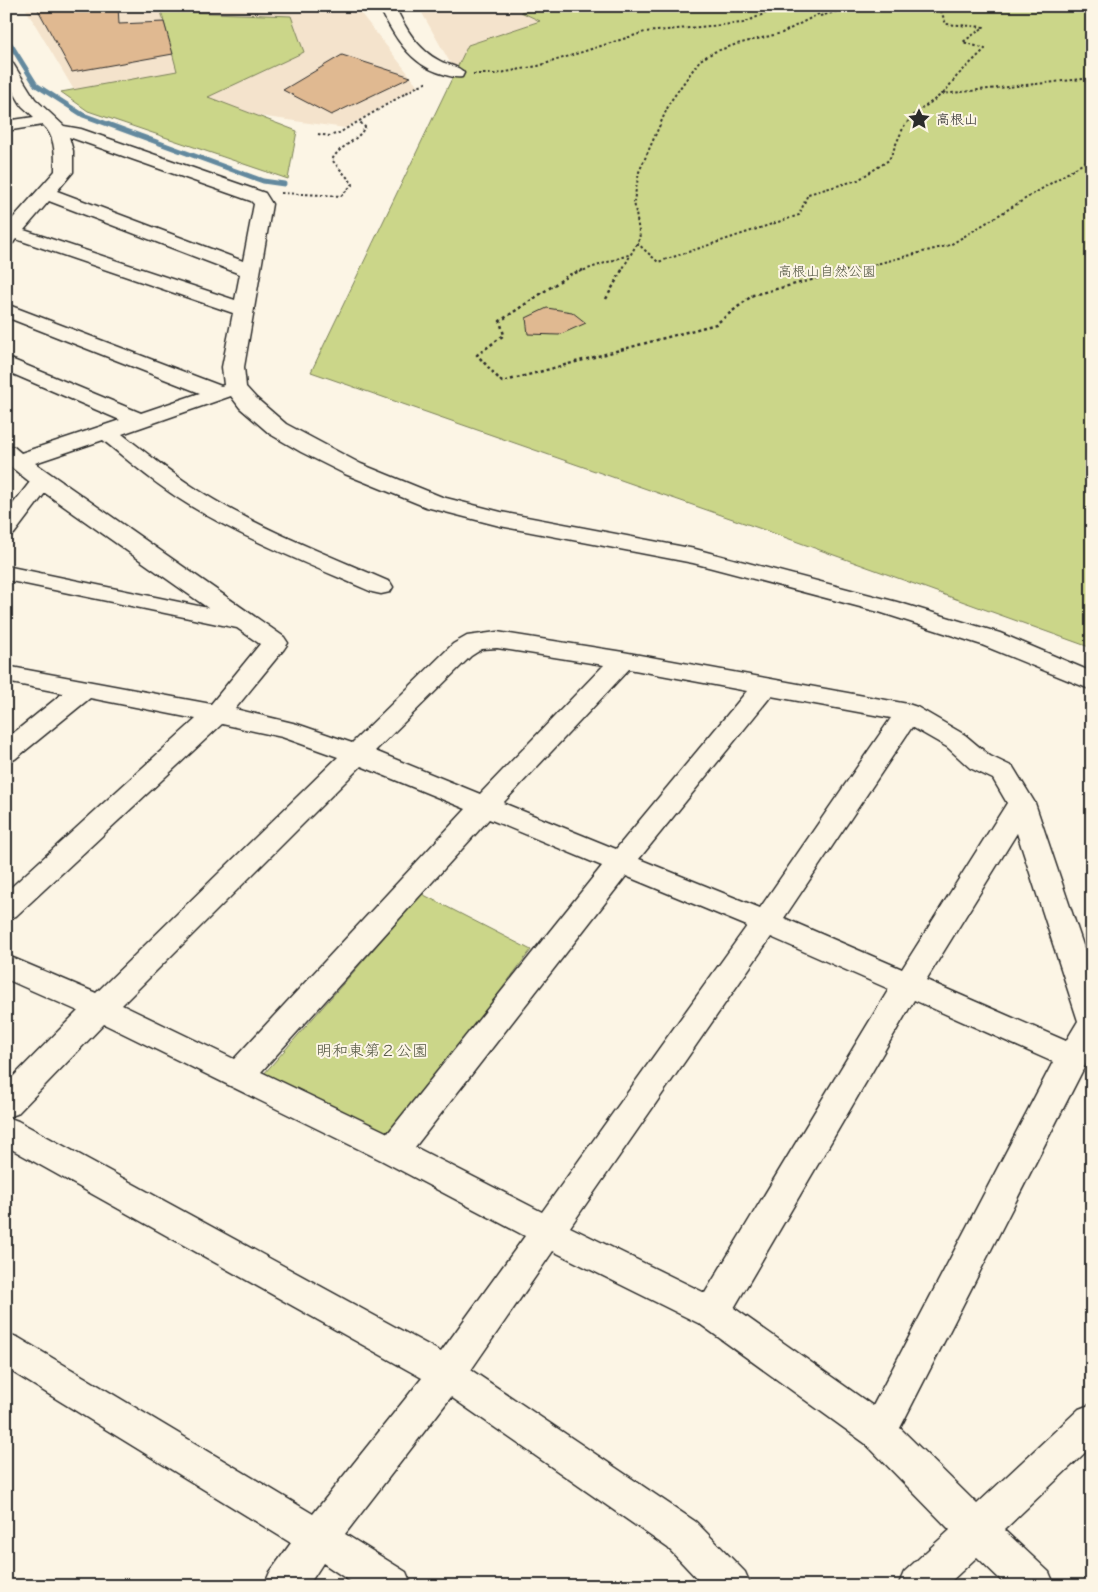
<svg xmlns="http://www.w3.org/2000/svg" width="1098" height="1592" viewBox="0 0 1098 1592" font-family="'Comic Neue','Klee One',sans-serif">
<rect width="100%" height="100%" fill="#fcf5e5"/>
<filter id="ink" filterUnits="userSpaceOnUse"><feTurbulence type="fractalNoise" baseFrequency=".02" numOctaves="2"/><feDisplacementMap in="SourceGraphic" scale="10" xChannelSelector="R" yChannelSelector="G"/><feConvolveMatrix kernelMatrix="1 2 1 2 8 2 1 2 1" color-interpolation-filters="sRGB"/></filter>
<g filter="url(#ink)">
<path fill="#f4e3cc" d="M24 6H355L418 86 345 128 74 90Z
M418 6H571L456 73Z"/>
<path fill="#cbd689" stroke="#7b805a" d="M537 6H1092V648L770 532 311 372 468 45 540 21 521 12Z
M161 11 291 16 304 52 208 97 297 131 288 179 88 111 61 92 177 71Z
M422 894 531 950 392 1135 263 1075Z"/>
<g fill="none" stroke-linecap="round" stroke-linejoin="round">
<path stroke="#64899e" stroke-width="5" d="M6 37 36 85 83 115 263 181 284 184"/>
</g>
<path fill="#e0b991" stroke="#2b2b2b" d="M36 6H118L119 24 164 22 173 54 72 72Z
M342 55 411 77 331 115 283 90Z
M547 308 572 312 586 323 559 335 528 334 526 318Z"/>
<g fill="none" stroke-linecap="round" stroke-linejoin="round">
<defs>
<path id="minor" d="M379 6H395C405 28 418 50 440 61 447 65 460 66 464 73L462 77C455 78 449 76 443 74 410 65 393 35 379 6Z
M6 60 12 62 35 99 64 126 81 129 265 193 272 204 244 367 246 387 256 398 286 424 361 464 442 497 501 512 695 549 897 602 1000 633 1092 672V690L982 645 879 612 693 563 500 526 426 507 345 474 301 452 270 434 240 408 231 396 122 434C149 455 176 477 206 495 263 530 328 555 390 582L393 587 390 592 381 594 372 592C311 565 246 540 189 505 158 486 131 463 103 440L35 463 284 637 288 643 284 649 235 709 297 724 352 743 453 644 467 636 497 632 623 652 908 704 917 707 965 735 990 756 1013 767 1035 803 1092 972V1052L900 1428 977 1504 1079 1409 1092 1404V1446L1004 1530 1049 1572 1055 1586H1007L977 1557 946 1586H898L904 1572 950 1530 866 1444 700 1324 553 1251 471 1370 696 1522 745 1572 751 1586H704L668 1548 451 1397 345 1534 406 1572 412 1586H357L323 1563 308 1586H264L270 1572 291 1543 6 1368V1333L19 1338 313 1514 422 1378 6 1146V1084L78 1011 6 979V955L96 993 338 757 282 737 222 724 16 916 6 919V892L196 719 90 698 15 759 6 762V739L63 693 6 682V666L211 704 260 644 237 628 6 580V566L208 608 45 493 14 534 6 536V513L30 482 6 463V445L14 447 21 453 120 420 6 371V357L141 413 200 393 6 317V304L221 386 224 385 222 367 233 313 16 239 13 243 6 245V226L55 171C55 155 56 137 43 125L6 131V121L34 117 22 106 6 79ZM69 137 251 201 254 204 243 261 57 191 73 172V151ZM49 201 240 274 235 300 24 230ZM497 648 604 665 480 794 375 751 471 656 482 649ZM629 669 747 691 616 849 503 803ZM771 696 891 718 760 908 639 859ZM912 727 947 747 970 768 993 779 1007 803 902 969 784 918ZM361 766 466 809 234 1059 122 1005ZM489 819 602 866 388 1133 261 1072ZM1017 833 1078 1021 1066 1041 926 980ZM626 876 747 926 542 1212 415 1147ZM771 937 889 989 705 1293 570 1227ZM914 1000 1053 1062 873 1406 734 1308ZM104 1024 381 1160 525 1236 441 1352 18 1121 7 1117 17 1114Z"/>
</defs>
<use href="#minor" stroke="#2b2b2b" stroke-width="3"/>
<path stroke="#2b2b2b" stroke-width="2" stroke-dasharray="2.5 2.5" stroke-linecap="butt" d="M939 6 946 24 984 27 963 42 985 49 957 76 943 94
M820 16 859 6
M473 74H495L538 66 645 32 743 23 782 6
M318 134 329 136 339 133 418 86 428 82
M281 193 341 196 353 184 332 160C340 145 357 142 365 127L359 121
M637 243 658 262 799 215 808 194 858 180 889 160 904 126 915 114 942 94 1092 78
M579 272 631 254
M621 272 640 238 634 201 639 172 670 102 700 60 714 52 737 44 782 33 834 6
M845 272 950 245 1092 158"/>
<path stroke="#2b2b2b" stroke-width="2.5" stroke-dasharray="3 3" stroke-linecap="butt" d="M583 270 569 275 500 321 504 335 477 355 502 382 716 324 753 295 850 270
M606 299 622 270"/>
<use href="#minor" fill="#fcf5e5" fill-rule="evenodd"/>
</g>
</g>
<defs>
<symbol id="sight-bare" viewBox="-9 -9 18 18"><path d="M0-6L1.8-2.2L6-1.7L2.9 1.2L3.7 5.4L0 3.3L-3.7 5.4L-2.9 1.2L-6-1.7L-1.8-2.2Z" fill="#2b2b2b" stroke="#fcf5e5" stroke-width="2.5" paint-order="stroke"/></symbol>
</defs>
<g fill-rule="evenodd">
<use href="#sight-bare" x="903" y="103" width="32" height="32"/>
</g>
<g text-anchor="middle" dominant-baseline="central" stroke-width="4" stroke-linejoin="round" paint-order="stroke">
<g font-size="14" fill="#2b2b2b" stroke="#fcf5e5" text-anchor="start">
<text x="936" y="119">高根山</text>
</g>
<g font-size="14" fill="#535642" stroke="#fcf5e5">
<text x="827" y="271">高根山自然公園</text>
</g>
<g font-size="16" fill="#535642" stroke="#fcf5e5">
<text x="372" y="1051">明和東第２公園</text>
</g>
</g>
<rect width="1098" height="1592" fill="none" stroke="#fcf5e5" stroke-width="25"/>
<rect x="12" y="12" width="1073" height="1567" fill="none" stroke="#2b2b2b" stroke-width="2" filter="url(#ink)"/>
</svg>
